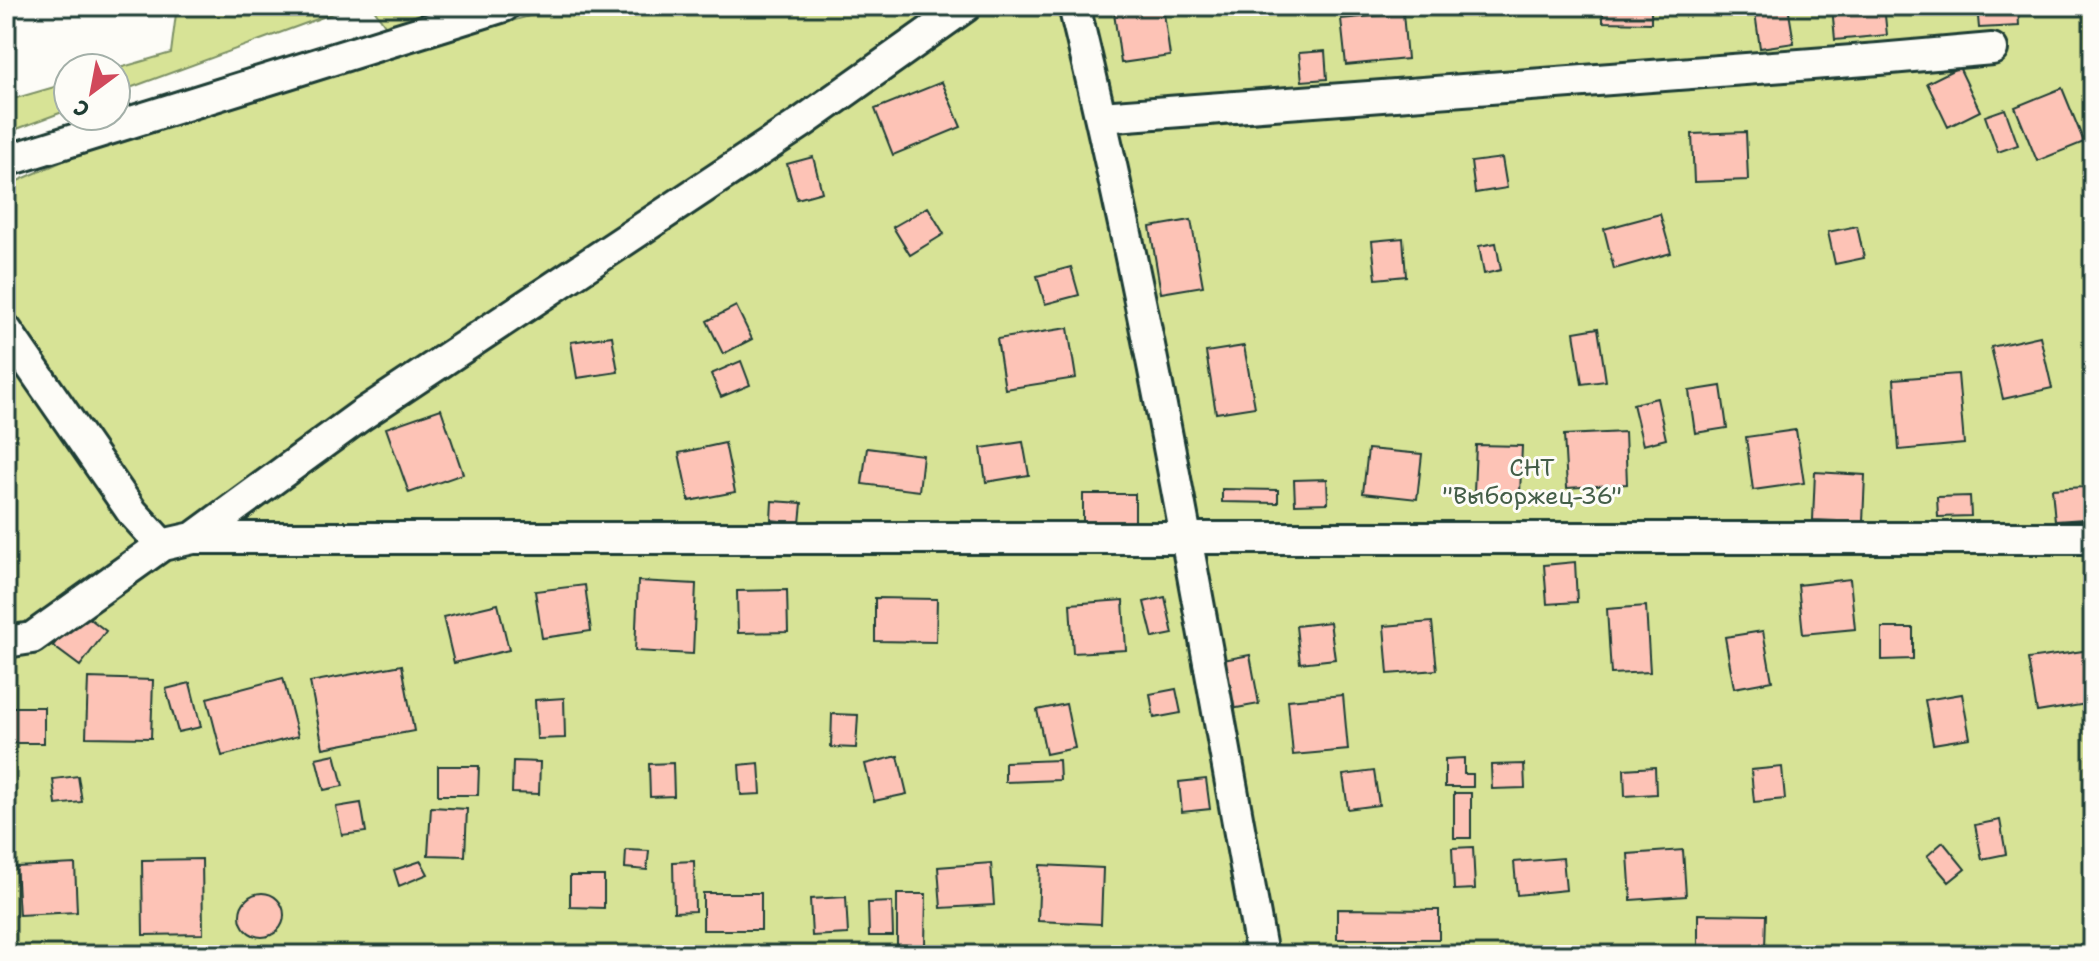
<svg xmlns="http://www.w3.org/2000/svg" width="2099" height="961" viewBox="0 0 2099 961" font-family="'Shantell Sans',sans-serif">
<rect width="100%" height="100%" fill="#fdfcf7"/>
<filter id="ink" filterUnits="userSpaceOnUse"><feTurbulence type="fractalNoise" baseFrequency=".0125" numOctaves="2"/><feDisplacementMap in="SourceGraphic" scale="16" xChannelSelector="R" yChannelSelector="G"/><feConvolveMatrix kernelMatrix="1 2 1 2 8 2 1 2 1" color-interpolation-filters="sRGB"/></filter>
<g filter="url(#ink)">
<path fill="#d7e396" stroke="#7b9065" stroke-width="2" d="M177 6H353L116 93V69L171 53Z
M372 6H518L395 40Z
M565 6H2093V955H6V186L109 141 376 59Z
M68 83V110L6 133V101Z"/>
<path fill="#fdc3b6" stroke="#1f3d34" stroke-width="2" d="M1113 6H1163L1170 56 1121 63Z
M1603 6H1651V23L1603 22Z
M1754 6H1788L1794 43 1760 48Z
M1832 6H1884L1887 35 1835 40Z
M1977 6H2018L2019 26 1979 28Z
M1403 13 1407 59 1346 65 1341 19Z
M1325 51 1327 79 1302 81 1299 53Z
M1959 67 1980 111 1948 127 1927 83Z
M942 82 961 127 893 155 875 109Z
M2062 88 2084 142 2037 161 2015 107Z
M2005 109 2018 145 1998 152 1985 116Z
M1746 132 1748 180 1694 182 1692 134Z
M813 157 822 192 797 199 787 164Z
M1502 158 1507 188 1475 193 1471 162Z
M928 207 944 234 910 255 893 227Z
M1660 214 1671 253 1614 269 1604 229Z
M1191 220 1203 286 1161 293 1150 227Z
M1857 226 1864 258 1835 264 1828 232Z
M1403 238 1406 276 1376 279 1372 241Z
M1496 243 1501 270 1484 274 1479 246Z
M1071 267 1079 295 1045 304 1037 276Z
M736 306 752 339 723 354 707 321Z
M1068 328 1076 378 1005 389 997 339Z
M1598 328 1606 381 1582 384 1574 332Z
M612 336 618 372 577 378 571 342Z
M2040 336 2052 388 2003 399 1991 347Z
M1244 346 1255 407 1216 413 1206 352Z
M741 361 750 385 721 397 711 374Z
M1958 374 1964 444 1899 450 1894 379Z
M1721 386 1727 428 1695 433 1689 391Z
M1657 398 1666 439 1643 445 1633 404Z
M441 409 463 474 409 493 386 428Z
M1796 430 1804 483 1753 490 1746 437Z
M1625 432 1627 484 1567 488 1564 435Z
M1023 442 1029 475 986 482 981 448Z
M725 443 735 492 689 501 679 453Z
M1476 445 1522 446 1520 494 1474 492Z
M867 448 923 455 919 491 862 484Z
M1368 449 1422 454 1417 499 1363 493Z
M1815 472 1865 475 1863 522 1813 520Z
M1327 479 1328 503 1295 504 1294 480Z
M2084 487 2085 519 2055 521 2052 489Z
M1222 489 1278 490V503L1222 502Z
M1083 494H1135V524H1083Z
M1970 496 1971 516 1938 517 1937 497Z
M772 501 802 503 800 523 771 520Z
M1575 562 1577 602 1547 604 1544 565Z
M1850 579 1855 629 1803 634 1798 585Z
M638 581 696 584 693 654 635 651Z
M585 585 591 631 542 638 535 591Z
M787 590 788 632 738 633 737 591Z
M1165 597 1173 634 1153 638 1144 602Z
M875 598 937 599 936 642 875 641Z
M1123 600 1126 650 1073 653 1070 604Z
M498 604 509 650 454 663 443 617Z
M1646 606 1650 672 1611 674 1607 609Z
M80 611 106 631 80 666 53 646Z
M1330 622 1335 659 1300 663 1296 626Z
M1432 622 1437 670 1388 674 1384 626Z
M1882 628H1913V659L1882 660Z
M1763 631 1772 681 1734 688 1725 637Z
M2090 650 2093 703 2037 712 2028 659Z
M1250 655 1259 704 1231 709 1223 660Z
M402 665 414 731 323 748 310 682Z
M88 678 153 680 151 738 86 737Z
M283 678 298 736 222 756 207 698Z
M190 683 201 727 178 732 166 689Z
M1176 689 1181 713 1154 718 1150 694Z
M1962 694 1970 738 1933 744 1925 700Z
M1343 695 1348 750 1293 755 1288 700Z
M564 698 565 738 537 739 535 700Z
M1066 704 1075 748 1046 754 1037 710Z
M6 707H44V743H6Z
M832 714 858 715 856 748 831 747Z
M335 754 343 786 324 790 316 758Z
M898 756 907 794 874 801 865 764Z
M1464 758V774H1473V787H1445V759Z
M1059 760 1060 780 1005 782V762Z
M513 761 540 762 539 794 512 793Z
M673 763 674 796 650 797 649 764Z
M759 763 761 794 741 795 739 765Z
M1524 764 1525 788 1492 789 1491 765Z
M438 766H479L478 795H438Z
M1655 767 1656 794 1625 796 1624 769Z
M1782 767 1785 799 1754 802 1751 770Z
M1374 771 1379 805 1348 809 1343 775Z
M78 776 82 802 56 805 53 779Z
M1206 779 1210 809 1182 812 1179 782Z
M1454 793H1471V838H1454Z
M361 803 366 832 342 835 336 807Z
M431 807 467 809 465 856 428 855Z
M2000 820 2006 854 1982 859 1975 825Z
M1943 842 1965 869 1949 882 1927 856Z
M1473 847 1475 889 1454 890 1452 848Z
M626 850 649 851 647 870 625 868Z
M1683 850 1686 896 1631 900 1628 854Z
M1563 858 1566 890 1517 895 1514 862Z
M202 859 203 934 143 935 142 860Z
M421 861 428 874 399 886 394 870Z
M694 861 695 911 674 912 673 862Z
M991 863 994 905 941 908 938 867Z
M75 864 77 912 19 915 16 867Z
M1040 865 1103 868 1101 924 1038 921Z
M570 876H604V908L570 907Z
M703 893H761V930H703Z
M240 915a22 22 0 1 1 44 0a22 22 0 1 1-44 0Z
M897 894H926L925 945H897Z
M846 897 848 934 812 936 810 899Z
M892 902 893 936H869L868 903Z
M1337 909 1439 910V939H1337Z
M1698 914 1766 915 1765 948 1698 947Z"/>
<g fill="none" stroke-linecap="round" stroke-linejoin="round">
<defs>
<path id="street" d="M1074 6C1151 319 1204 638 1262 955
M1101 117 1879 59 1992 49
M6 161 504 6
M6 330 132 512 162 545
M193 538H2093
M6 642 32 638 162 545 193 538 360 416 801 123 966 6"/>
</defs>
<use href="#street" stroke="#1f3d34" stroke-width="36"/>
<use href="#street" stroke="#fdfcf7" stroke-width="30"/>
</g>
</g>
<g text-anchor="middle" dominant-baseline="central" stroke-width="6" stroke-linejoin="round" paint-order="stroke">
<g font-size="24" fill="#445e48" stroke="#fdfcf7">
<text x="1532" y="468">СНТ<tspan x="1532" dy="28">"Выборжец-36"</tspan></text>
</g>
</g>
<rect width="2099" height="961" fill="none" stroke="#fdfcf7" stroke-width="32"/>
<rect x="16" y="16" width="2067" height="929" fill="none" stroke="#1f3d34" stroke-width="3" filter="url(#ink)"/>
<g transform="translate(92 92) rotate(212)"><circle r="38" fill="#fdfcf7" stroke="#a4b0a9" stroke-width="2"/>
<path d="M0-6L14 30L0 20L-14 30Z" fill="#d1495b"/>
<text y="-12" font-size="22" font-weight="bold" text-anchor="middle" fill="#1f3d34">С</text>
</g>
</svg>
